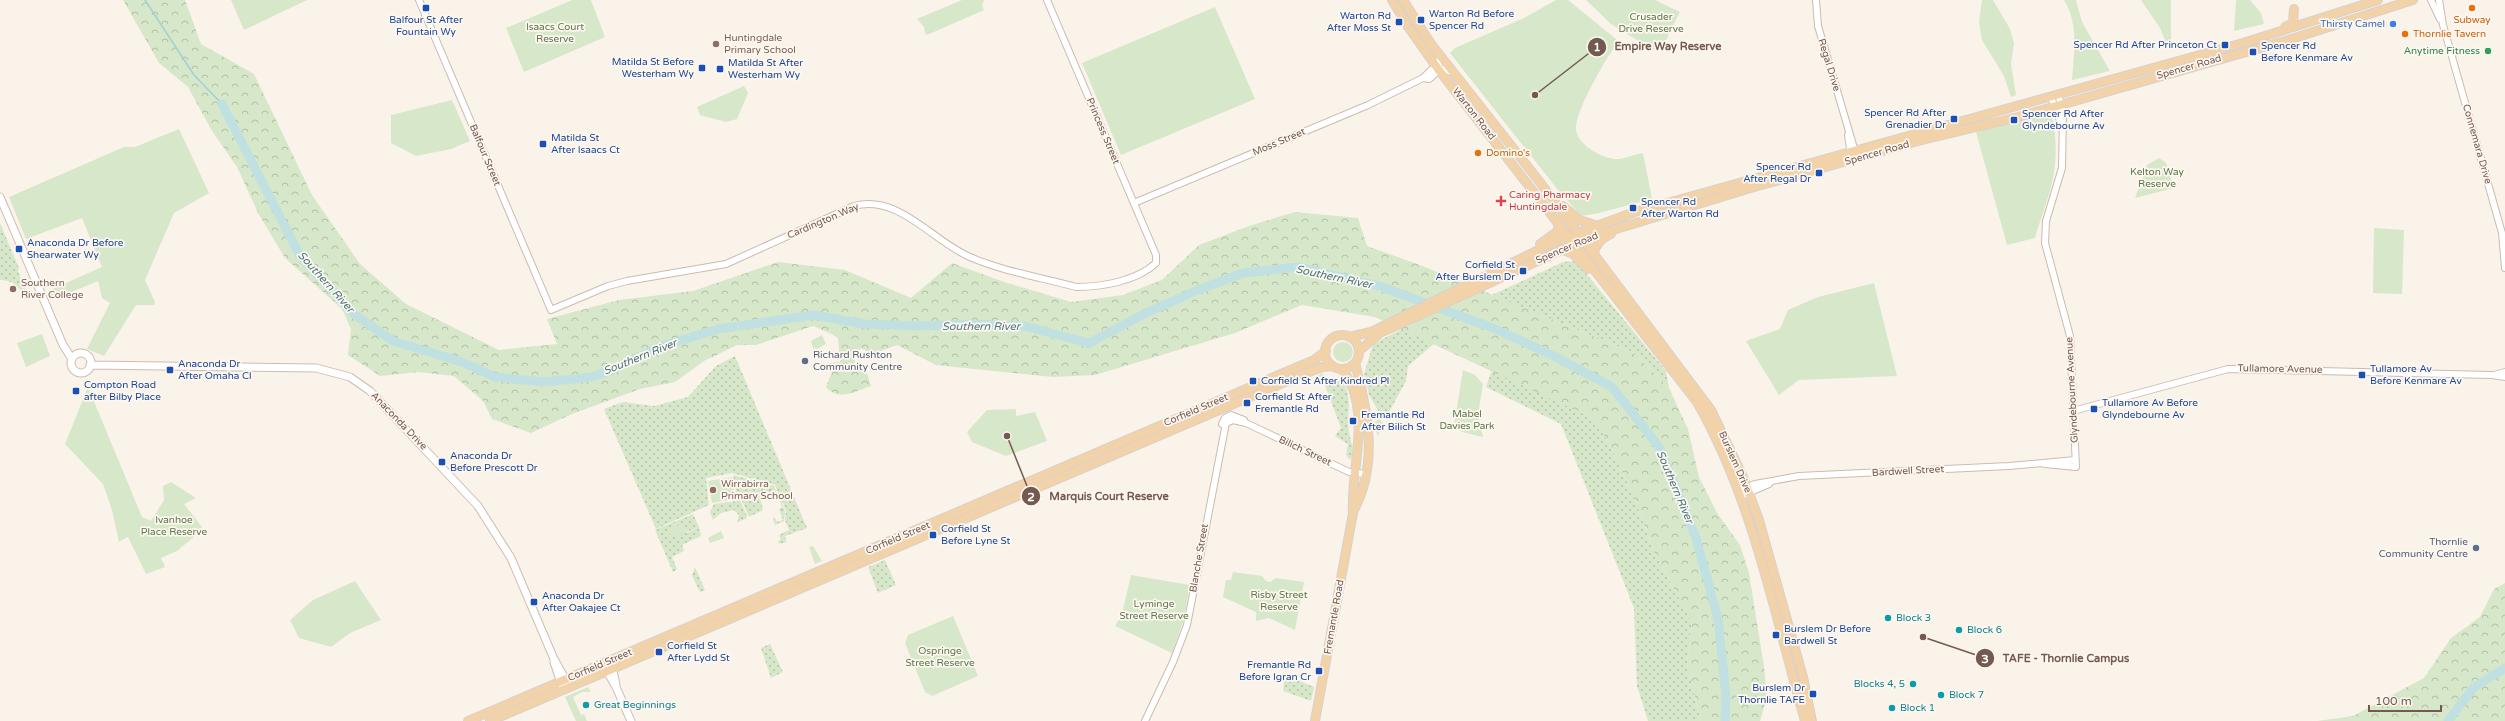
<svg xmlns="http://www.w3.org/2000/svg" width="2505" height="721" viewBox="0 0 2505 721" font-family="'Varela Round',sans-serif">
<defs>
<pattern id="grass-dots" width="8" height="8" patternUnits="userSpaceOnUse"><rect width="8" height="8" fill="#d7e7c9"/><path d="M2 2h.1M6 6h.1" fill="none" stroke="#b3bea6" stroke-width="1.8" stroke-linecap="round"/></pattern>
<pattern id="forest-crowns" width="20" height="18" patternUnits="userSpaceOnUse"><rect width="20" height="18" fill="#d7e7c9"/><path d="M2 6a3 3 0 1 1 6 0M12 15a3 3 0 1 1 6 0" fill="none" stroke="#b3bea6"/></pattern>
</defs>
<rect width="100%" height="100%" fill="#faf3ea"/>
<path fill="url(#grass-dots)" d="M0 223 19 268 18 271 29 300 24 299C22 287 12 280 0 280Z
M1576 261 1666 371 1669 388 1634 353 1492 295 1563 262Z
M1402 329 1434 344 1408 366 1406 381 1389 412H1379L1369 395 1364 374 1373 344Z
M735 356 807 528 785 536 787 544 786 542 779 544 778 541 781 540 779 535 789 530 785 520 786 511 775 485 732 473 706 478 709 505 656 529 604 409 623 402 654 406 688 397 716 366Z
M1492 370 1590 417 1607 439 1635 500 1655 554 1692 622 1687 664 1701 721H1648L1637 686 1634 608 1561 424 1486 387Z
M1322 373 1328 378 1342 379C1354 402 1346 409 1349 431 1350 439 1353 446 1353 455L1350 460 1346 455 1348 444 1335 436 1341 428 1323 380 1318 376Z
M733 475 774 486 785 511 784 521 775 525 773 519 775 518 777 522 783 520 779 509 782 507 775 491 760 497 763 510 749 517 740 497H737Z
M739 498 747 516 746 519 737 522 739 515 734 510 721 513 713 520 710 512 714 504 737 501Z
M693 514 699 527 686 532 683 524 686 533 699 527 701 536 682 545 684 551 672 557 677 569 673 572 655 530Z
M885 560 896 585 878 593 868 567Z
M695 567 705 590 700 592 692 576Z
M770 644 783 672 771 678 761 648Z
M1285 675 1314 687 1311 701 1283 691Z"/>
<path fill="url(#forest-crowns)" d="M123 0H185L201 44 254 74 312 195 360 264 406 304 499 350 557 344 547 319 619 300 693 291 778 262 845 270 911 298 952 263 1004 282 1071 302 1123 295 1162 280 1199 245 1249 226 1295 212 1358 218 1367 246 1420 265 1634 353 1669 388 1688 429 1699 477 1717 513 1740 545 1749 573 1764 667 1767 697 1760 721H1701L1687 664 1692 622 1655 554 1635 500 1607 439 1590 417 1375 317 1302 305 1235 333 1095 375 1053 377 936 365 897 345 872 354 861 348 854 357 856 366 867 373 871 386C856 391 839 402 826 387L832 372 830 363 840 362 838 337 813 326 756 345H737L704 361 675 382 640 389 572 414 531 433 492 419 483 401 454 376 418 372 380 376 348 355 351 329 342 309 285 258 258 213 237 167 212 131 188 87 159 63Z
M2505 583V721H2317L2353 716 2424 678 2451 638 2480 617 2494 589Z"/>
<path fill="#d7e7c9" d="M231 0H307L244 30Z
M572 0H591L605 37 524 72 506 28Z
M962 0H984L982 5 984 10 927 35 925 33 924 27 917 19Z
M1556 0H1568L1616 39V45C1605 60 1574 113 1576 130 1578 146 1605 160 1619 159 1627 158 1635 154 1643 153L1652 199 1599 213 1581 216 1558 190 1450 53 1455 48 1524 18Z
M1586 0H1655L1680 12 1665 42 1659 49 1653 50 1611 24Z
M1982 0H1993L2010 29 2014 43 2011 64 2016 95 2011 97 2004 76 1982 40 1979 22Z
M2064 0H2076L2082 22 2110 71 2072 80C2074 53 2079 24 2064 0Z
M2141 0H2171V49L2169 50 2160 28Z
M2236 0H2250L2261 13 2264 24 2234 31Z
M1215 7 1255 99 1121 155 1082 63Z
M744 86 748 93 737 119 726 122 700 115 697 107Z
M452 100 470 141 451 149 416 156 391 143V115Z
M2049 112C2054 119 2054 126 2055 135 2059 176 2046 201 2035 238L2007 245 1976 132Z
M179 129 209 193 174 213 145 280 155 302 154 305H136L104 356 87 349 110 303 102 298 98 281 52 300 48 291 102 267 82 218 26 239 9 197 124 147H135Z
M2159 158 2166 163 2174 188 2135 198 2147 165Z
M2374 228 2404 230 2402 294 2373 293Z
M1874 283 1897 376 1799 380 1779 395 1746 341 1780 329 1788 310 1818 297Z
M42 334 50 356 26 367 17 343Z
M822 335 826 344 817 349 813 348 811 341Z
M1333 352a10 10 0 1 1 20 0a10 10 0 1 1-20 0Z
M1463 370 1475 375 1483 384 1478 415 1483 437 1462 432 1454 426Z
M88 387 142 517 151 521 164 500 163 486 171 482 196 498 184 504 202 527 201 531 177 551 161 558 165 567 146 574 128 537 119 542 112 510 103 484 65 444Z
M1016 409V416L1035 412 1047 441 1006 456 972 442 967 432 987 410Z
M1379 419 1383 423 1378 436 1373 424Z
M732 477 735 499 712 503 708 481Z
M740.5 484a5.5 5.5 0 1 1 11 0a5.5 5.5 0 1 1-11 0Z
M681 524 685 532 671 538 668 530Z
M721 531 724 538 710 543 708 538Z
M813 546 822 561 815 564 809 547Z
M1233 572 1262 576 1266 581 1270 582 1276 578 1304 582 1295 630 1269 618 1256 621V612L1223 597 1226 580H1231Z
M1131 575 1190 585 1183 622 1172 653 1115 626 1122 614Z
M355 581 381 620 350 633 331 647 299 638 290 620 313 600Z
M953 616 978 676 932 696 925 692 905 643 908 635Z
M588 687 591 692H582L573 697 581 715 584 714 587 721H576L565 697Z"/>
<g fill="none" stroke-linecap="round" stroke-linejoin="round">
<path stroke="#a7cfd3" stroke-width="1.5" d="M145 0 194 75 222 104"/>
<path stroke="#c0e0e2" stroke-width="9" d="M222 104 300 256 354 314 393 341 462 362 495 377 543 382 592 377 614 369 659 347 718 329 814 315 864 324 917 326 973 324 1024 326 1089 343 1146 313 1198 290 1243 273 1298 267 1379 286 1493 328 1554 356 1612 387 1659 447 1696 538 1718 619 1726 696 1725 721
M2448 721 2474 687 2505 668"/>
<defs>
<path id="tertiary" d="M419 0 551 310 608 286 627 281 726 264 854 206C899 194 932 241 970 257 1002 271 1043 278 1076 287 1102 287 1137 281 1156 263V255L1047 0
M1816 0 1818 26 1856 155
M2431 0 2440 19
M2439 0 2443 25 2502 233 2505 268
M1423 78 1429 79C1438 73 1439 66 1440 55
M2051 97 2062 126
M1848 135 1851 155
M1134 203 1368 105 1423 78 1431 70 1443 69 1454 73
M2494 375 2505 372
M2073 411 2228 369 2492 375 2505 377
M1222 424 1225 418 1231 415 1244 420
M2045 464 2076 467 2070 336 2045 243 2046 221 2062 168 2063 113 2058 94
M1739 490 1755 484 1799 476 2009 466 2075 460
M1741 496 1769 484
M1145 721 1173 662 1187 625 1226 423 1233 420 1246 423 1349 472 1366 474"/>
<path id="secondary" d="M0 197 63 345 72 359
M71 363a10 10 0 1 1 20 0a10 10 0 1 1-20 0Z
M90 365 316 368 350 377 370 391 478 506 511 558 554 659 568 684
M611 661 616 685
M554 662 562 686
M603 664 616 687 631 721"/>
<path id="primary" d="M1392 0 1407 25 1438 69 1697 402C1753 500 1774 613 1805 721
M1403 0 1431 44 1539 181 1711 410 1743 477 1759 520 1803 677 1812 721
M2285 27 2293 23 2294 9
M1563 206 1579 220 1595 225
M1540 244 1558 231V221
M1561 249 1573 254 1588 269
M1594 254C1595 244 1602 238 1611 234
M1325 352a17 17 0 1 1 34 0a17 17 0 1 1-34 0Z
M1349 337 1371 332 1561 239 1635 212 2243 43 2378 0
M1359 351 1380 333 1590 237 1754 187 1918 141 2018 117 2285 41 2413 0
M1353 512C1379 464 1368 412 1355 363
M468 721 1314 360 1326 351
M490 721 1304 374 1322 367 1333 366
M1315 721 1353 513C1350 466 1374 411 1342 369"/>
</defs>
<use href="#tertiary" stroke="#ccbbb0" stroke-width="8"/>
<use href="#secondary" stroke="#d0bcb1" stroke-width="9"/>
<use href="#primary" stroke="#d8d1ce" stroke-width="10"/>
<use href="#tertiary" stroke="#fff" stroke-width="6"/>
<use href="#secondary" stroke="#fff" stroke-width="7"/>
<use href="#primary" stroke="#f2d2a9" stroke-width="8"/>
</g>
<g fill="#1a4fb4" stroke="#fdf7f0" stroke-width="1.5">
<rect x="422" y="4" width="8" height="8" rx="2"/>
<rect x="1417" y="16" width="8" height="8" rx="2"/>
<rect x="1395" y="18" width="8" height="8" rx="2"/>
<rect x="2221" y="41" width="8" height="8" rx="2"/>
<rect x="2249" y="48" width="8" height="8" rx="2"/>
<rect x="698" y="64" width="8" height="8" rx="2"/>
<rect x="716" y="65" width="8" height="8" rx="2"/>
<rect x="1950" y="115" width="8" height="8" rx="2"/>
<rect x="2010" y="116" width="8" height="8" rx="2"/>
<rect x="539" y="140" width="8" height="8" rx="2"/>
<rect x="1815" y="169" width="8" height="8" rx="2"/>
<rect x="1629" y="204" width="8" height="8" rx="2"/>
<rect x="15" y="245" width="8" height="8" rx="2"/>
<rect x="1519" y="267" width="8" height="8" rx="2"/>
<rect x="166" y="366" width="8" height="8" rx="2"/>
<rect x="2358" y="371" width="8" height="8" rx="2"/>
<rect x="1249" y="377" width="8" height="8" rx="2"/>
<rect x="72" y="387" width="8" height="8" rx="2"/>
<rect x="1243" y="399" width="8" height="8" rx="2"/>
<rect x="2090" y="405" width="8" height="8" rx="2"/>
<rect x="1349" y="417" width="8" height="8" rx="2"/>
<rect x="438" y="458" width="8" height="8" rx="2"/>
<rect x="929" y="531" width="8" height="8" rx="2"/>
<rect x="530" y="598" width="8" height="8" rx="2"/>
<rect x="1772" y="631" width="8" height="8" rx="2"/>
<rect x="655" y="648" width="8" height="8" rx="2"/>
<rect x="1315" y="667" width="8" height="8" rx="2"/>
<rect x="1809" y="690" width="8" height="8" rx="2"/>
</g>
<g fill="#e8710a" stroke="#fdf7f0" stroke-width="1.5">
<circle cx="2472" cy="8" r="4"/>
<circle cx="2405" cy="34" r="4"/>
<circle cx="1478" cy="153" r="4"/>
</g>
<circle fill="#3f7fe0" stroke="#fdf7f0" stroke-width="1.5" cx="2393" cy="24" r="4"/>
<g fill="#8d6e63" stroke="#fdf7f0" stroke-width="1.5">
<circle cx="716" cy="44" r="4"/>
<circle cx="13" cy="289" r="4"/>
<circle cx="713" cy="490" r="4"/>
</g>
<circle fill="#2e9e5b" stroke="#fdf7f0" stroke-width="1.5" cx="2488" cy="51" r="4"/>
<path fill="#e0444e" stroke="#fdf7f0" stroke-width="1.5" d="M1499 195h4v4h4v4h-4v4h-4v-4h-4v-4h4z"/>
<g fill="#5c6f8a" stroke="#fdf7f0" stroke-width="1.5">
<circle cx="805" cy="361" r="4"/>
<circle cx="2476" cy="548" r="4"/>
</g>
<g fill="#0f9aa8" stroke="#fdf7f0" stroke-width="1.5">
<circle cx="1888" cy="618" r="4"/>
<circle cx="1959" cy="630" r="4"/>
<circle cx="1913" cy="684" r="4"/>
<circle cx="1941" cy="695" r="4"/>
<circle cx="586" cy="705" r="4"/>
<circle cx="1892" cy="708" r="4"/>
</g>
<g text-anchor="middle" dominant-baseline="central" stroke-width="3.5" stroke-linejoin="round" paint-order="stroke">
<g font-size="10" fill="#164399" stroke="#fdf7f0" text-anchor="start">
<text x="1429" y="14">Warton Rd Before<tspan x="1429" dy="12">Spencer Rd</tspan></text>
<text x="1391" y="16" text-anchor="end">Warton Rd<tspan x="1391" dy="12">After Moss St</tspan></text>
<text x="426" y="20" text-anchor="middle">Balfour St After<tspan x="426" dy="12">Fountain Wy</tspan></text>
<text x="2217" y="45" text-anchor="end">Spencer Rd After Princeton Ct</text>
<text x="2261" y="46">Spencer Rd<tspan x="2261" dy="12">Before Kenmare Av</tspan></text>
<text x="694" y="62" text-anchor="end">Matilda St Before<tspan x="694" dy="12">Westerham Wy</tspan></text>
<text x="728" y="63">Matilda St After<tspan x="728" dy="12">Westerham Wy</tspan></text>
<text x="1946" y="113" text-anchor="end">Spencer Rd After<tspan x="1946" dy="12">Grenadier Dr</tspan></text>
<text x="2022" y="114">Spencer Rd After<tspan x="2022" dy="12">Glyndebourne Av</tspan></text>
<text x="551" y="138">Matilda St<tspan x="551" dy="12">After Isaacs Ct</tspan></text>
<text x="1811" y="167" text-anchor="end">Spencer Rd<tspan x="1811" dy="12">After Regal Dr</tspan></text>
<text x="1641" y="202">Spencer Rd<tspan x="1641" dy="12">After Warton Rd</tspan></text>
<text x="27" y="243">Anaconda Dr Before<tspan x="27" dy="12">Shearwater Wy</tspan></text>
<text x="1515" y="265" text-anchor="end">Corfield St<tspan x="1515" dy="12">After Burslem Dr</tspan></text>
<text x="178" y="364">Anaconda Dr<tspan x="178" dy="12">After Omaha Cl</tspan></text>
<text x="2370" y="369">Tullamore Av<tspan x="2370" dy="12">Before Kenmare Av</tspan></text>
<text x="1261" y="381">Corfield St After Kindred Pl</text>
<text x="84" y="385">Compton Road<tspan x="84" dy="12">after Bilby Place</tspan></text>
<text x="1255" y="397">Corfield St After<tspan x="1255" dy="12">Fremantle Rd</tspan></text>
<text x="2102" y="403">Tullamore Av Before<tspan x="2102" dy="12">Glyndebourne Av</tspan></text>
<text x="1361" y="415">Fremantle Rd<tspan x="1361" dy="12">After Bilich St</tspan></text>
<text x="450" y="456">Anaconda Dr<tspan x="450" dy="12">Before Prescott Dr</tspan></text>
<text x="941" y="529">Corfield St<tspan x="941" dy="12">Before Lyne St</tspan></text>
<text x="542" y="596">Anaconda Dr<tspan x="542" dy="12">After Oakajee Ct</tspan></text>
<text x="1784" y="629">Burslem Dr Before<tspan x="1784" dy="12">Bardwell St</tspan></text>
<text x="667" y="646">Corfield St<tspan x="667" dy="12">After Lydd St</tspan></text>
<text x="1311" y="665" text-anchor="end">Fremantle Rd<tspan x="1311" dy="12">Before Igran Cr</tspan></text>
<text x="1805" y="688" text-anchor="end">Burslem Dr<tspan x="1805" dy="12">Thornlie TAFE</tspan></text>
</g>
<g font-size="10" fill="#5a7749" stroke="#fdf7f0">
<text x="1651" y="17">Crusader<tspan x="1651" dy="12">Drive Reserve</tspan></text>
<text x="555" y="27">Isaacs Court<tspan x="555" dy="12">Reserve</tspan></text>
<text x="2157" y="172">Kelton Way<tspan x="2157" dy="12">Reserve</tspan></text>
<text x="1467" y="414">Mabel<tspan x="1467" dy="12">Davies Park</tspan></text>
<text x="174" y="520">Ivanhoe<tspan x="174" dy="12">Place Reserve</tspan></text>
<text x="1279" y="595">Risby Street<tspan x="1279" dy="12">Reserve</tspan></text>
<text x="1154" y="604">Lyminge<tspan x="1154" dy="12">Street Reserve</tspan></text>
<text x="940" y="651">Ospringe<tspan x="940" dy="12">Street Reserve</tspan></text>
</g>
<g font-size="10" fill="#c56008" stroke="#fdf7f0" text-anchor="start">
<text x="2472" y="20" text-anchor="middle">Subway</text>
<text x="2413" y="34">Thornlie Tavern</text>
<text x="1486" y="153">Domino's</text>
</g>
<g font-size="10" fill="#366cbe" stroke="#fdf7f0" text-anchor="end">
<text x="2385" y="24">Thirsty Camel</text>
</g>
<g font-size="10" fill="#785e54" stroke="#fdf7f0" text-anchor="start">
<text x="724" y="38">Huntingdale<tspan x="724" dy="12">Primary School</tspan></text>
<text x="21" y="283">Southern<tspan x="21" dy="12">River College</tspan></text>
<text x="721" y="484">Wirrabirra<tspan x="721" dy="12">Primary School</tspan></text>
</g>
<g font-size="10" fill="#27864d" stroke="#fdf7f0" text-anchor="end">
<text x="2480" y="51">Anytime Fitness</text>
</g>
<g font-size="10" fill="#73594f" stroke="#fdf7f0">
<text transform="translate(1829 65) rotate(73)">Regal Drive</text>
<text transform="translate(2189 67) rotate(-16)">Spencer Road</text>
<text transform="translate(1474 114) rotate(52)">Warton Road</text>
<text transform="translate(1103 131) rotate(67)">Princess Street</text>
<text transform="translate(1279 142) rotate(-23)">Moss Street</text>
<text transform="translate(2477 144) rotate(74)">Connemara Drive</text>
<text transform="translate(1877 153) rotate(-16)">Spencer Road</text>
<text transform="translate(485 155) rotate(67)">Balfour Street</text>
<text transform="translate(823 221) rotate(-23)">Cardington Way</text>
<text transform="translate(1567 248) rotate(-23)">Spencer Road</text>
<text transform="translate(2280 369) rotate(1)">Tullamore Avenue</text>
<text transform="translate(2072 390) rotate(-93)">Glyndebourne Avenue</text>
<text transform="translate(1196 410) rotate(-23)">Corfield Street</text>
<text transform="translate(399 421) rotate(46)">Anaconda Drive</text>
<text transform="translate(1305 451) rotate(25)">Bilich Street</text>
<text transform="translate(1735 462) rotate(66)">Burslem Drive</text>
<text transform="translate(1908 471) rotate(-3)">Bardwell Street</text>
<text transform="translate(898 538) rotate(-23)">Corfield Street</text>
<text transform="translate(1199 558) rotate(-80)">Blanche Street</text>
<text transform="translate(1334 617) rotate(-80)">Fremantle Road</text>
<text transform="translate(600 665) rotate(-23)">Corfield Street</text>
</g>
<g font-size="10" fill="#be3a42" stroke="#fdf7f0" text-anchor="start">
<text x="1509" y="195">Caring Pharmacy<tspan x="1509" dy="12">Huntingdale</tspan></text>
</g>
<g font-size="10" fill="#4e5e75" stroke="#fdf7f0" text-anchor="start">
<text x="813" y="355">Richard Rushton<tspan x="813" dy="12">Community Centre</tspan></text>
<text x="2468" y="542" text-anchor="end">Thornlie<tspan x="2468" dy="12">Community Centre</tspan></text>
</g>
<g font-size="10" fill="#0d838f" stroke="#fdf7f0" text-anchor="start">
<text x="1896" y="618">Block 3</text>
<text x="1967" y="630">Block 6</text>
<text x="1905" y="684" text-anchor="end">Blocks 4, 5</text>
<text x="1949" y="695">Block 7</text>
<text x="594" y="705">Great Beginnings</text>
<text x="1900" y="708">Block 1</text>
</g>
<g font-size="11" font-style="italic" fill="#48777d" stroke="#fdf7f0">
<text transform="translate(1334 277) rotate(12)">Southern River</text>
<text transform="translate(326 282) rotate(48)">Southern River</text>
<text x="981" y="326">Southern River</text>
<text transform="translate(640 357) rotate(-22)">Southern River</text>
<text transform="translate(1675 487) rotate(67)">Southern River</text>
</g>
</g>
<path fill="none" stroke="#73594f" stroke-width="1.5" d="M1535 95L1597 47M1007 436L1031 496M1923 637L1985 658"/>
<g fill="#73594f" stroke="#fdf7f0" stroke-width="1.5">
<circle cx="1535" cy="95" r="4"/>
<circle cx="1007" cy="436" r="4"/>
<circle cx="1923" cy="637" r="4"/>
<circle cx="1597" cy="47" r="10"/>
<circle cx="1031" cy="496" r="10"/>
<circle cx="1985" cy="658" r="10"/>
</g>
<g font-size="12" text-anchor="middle" font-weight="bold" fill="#fff">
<text x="1597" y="51">1</text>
<text x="1031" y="501">2</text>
<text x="1985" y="663">3</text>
</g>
<g font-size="11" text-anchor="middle" font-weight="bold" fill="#73594f" stroke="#fdf7f0" stroke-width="3.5" stroke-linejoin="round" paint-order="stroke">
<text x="1668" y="50">Empire Way Reserve</text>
<text x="1109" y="500">Marquis Court Reserve</text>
<text x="2066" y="662">TAFE - Thornlie Campus</text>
</g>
<path d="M2369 705v6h72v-6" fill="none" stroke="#73594f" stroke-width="2"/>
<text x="2375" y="705" font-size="12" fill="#73594f" stroke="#fdf7f0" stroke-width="3" paint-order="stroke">100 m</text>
</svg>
